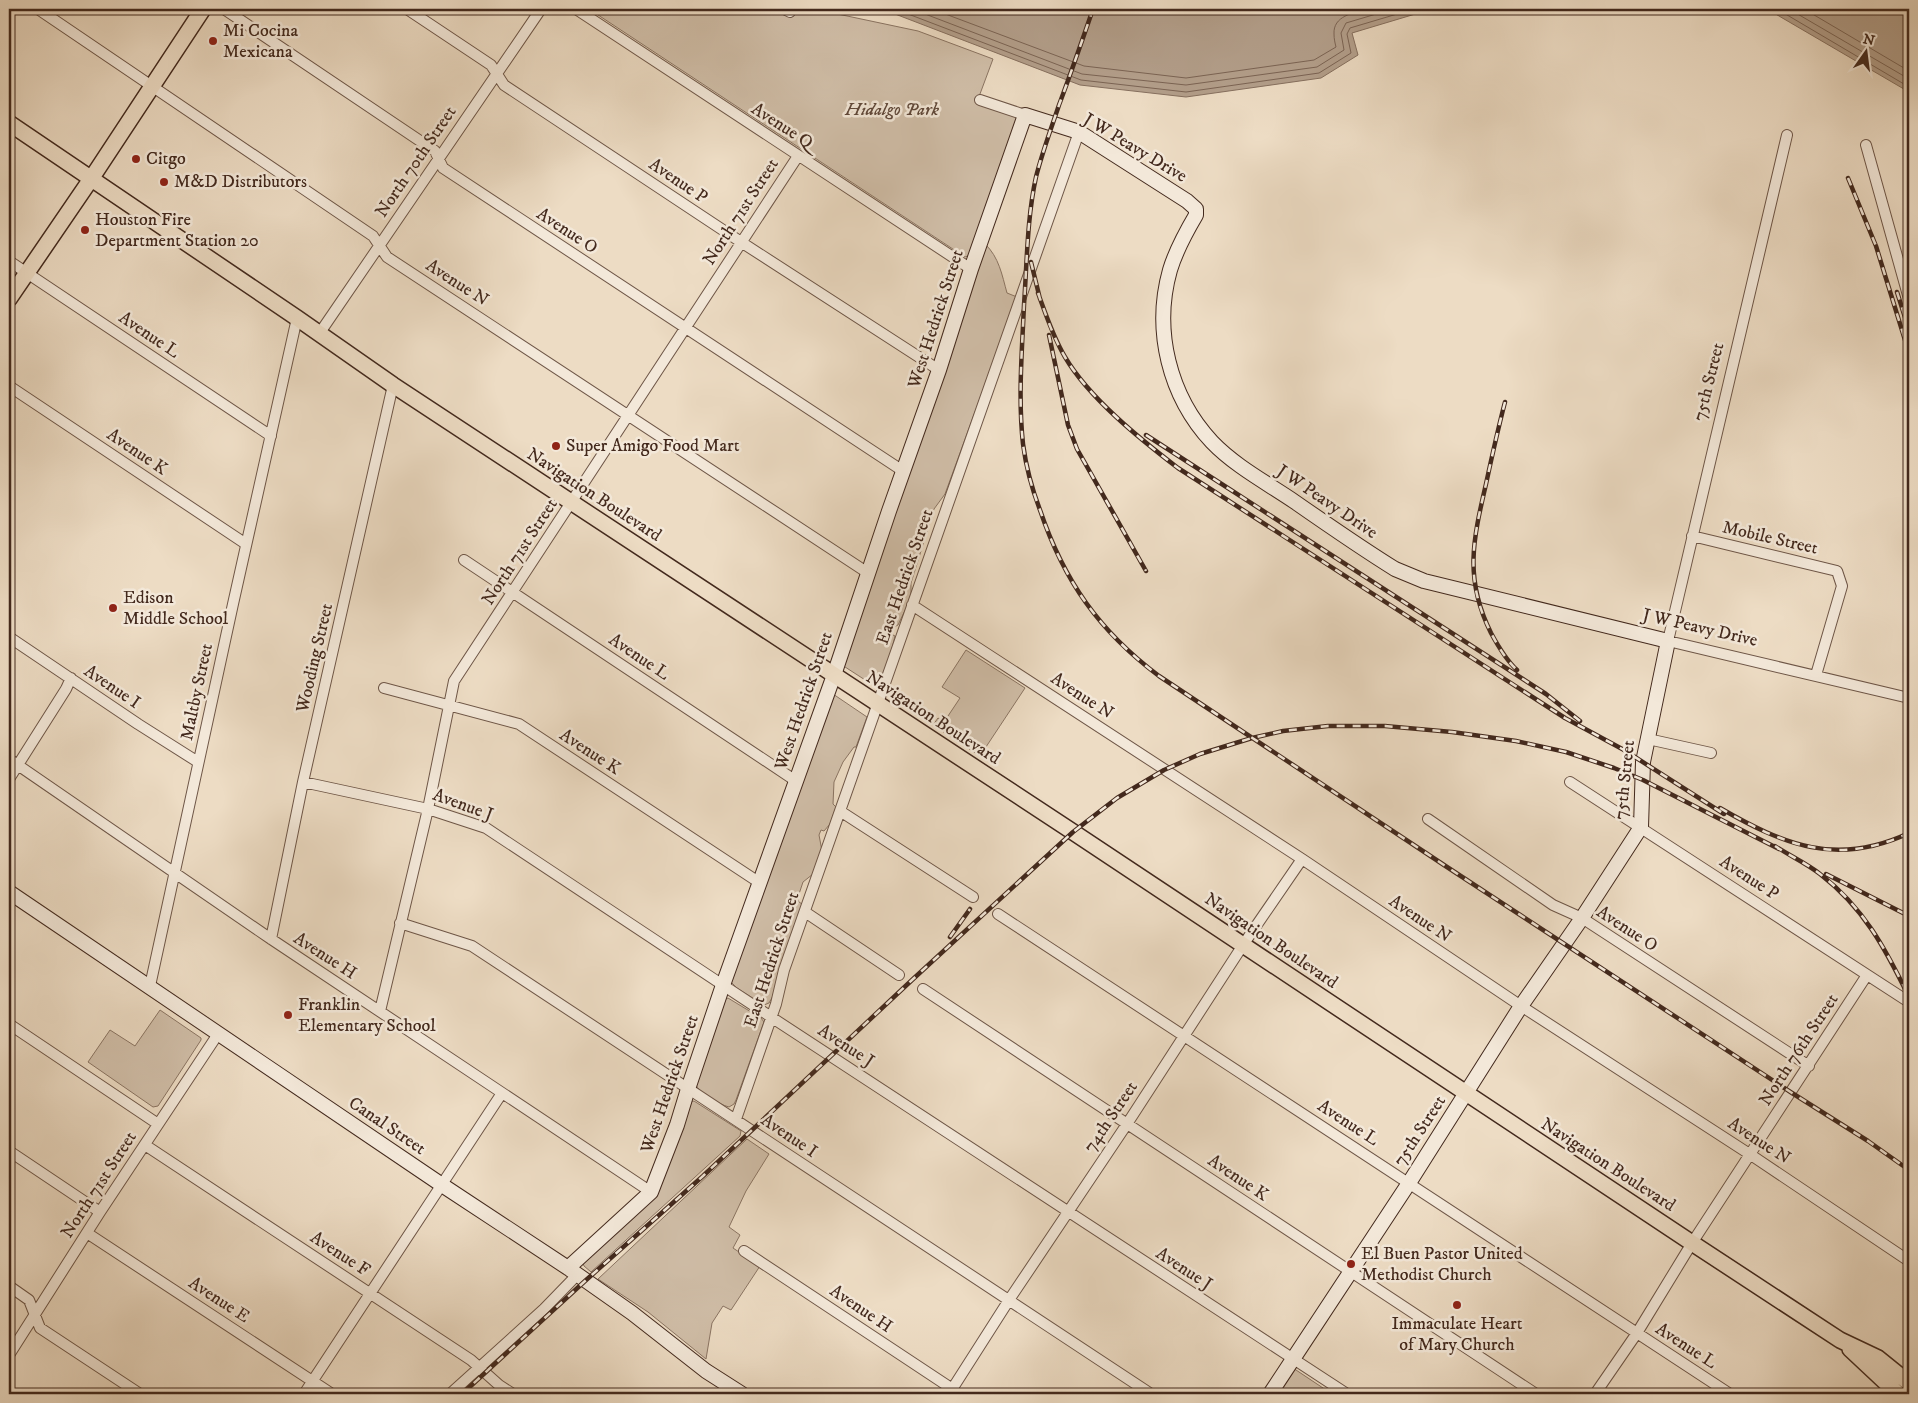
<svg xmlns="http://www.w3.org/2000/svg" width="1918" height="1403" viewBox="0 0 1918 1403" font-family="'IM FELL DW Pica',serif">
<rect width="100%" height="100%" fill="#eddcc4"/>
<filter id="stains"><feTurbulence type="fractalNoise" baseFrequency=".004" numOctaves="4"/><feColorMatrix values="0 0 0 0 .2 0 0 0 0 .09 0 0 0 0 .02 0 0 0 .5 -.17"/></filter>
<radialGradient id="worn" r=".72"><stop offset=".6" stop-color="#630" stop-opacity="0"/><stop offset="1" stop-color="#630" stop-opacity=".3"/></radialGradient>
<path fill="#d0bea8" stroke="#8a7462" d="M589 9H814L918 31 993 59 977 102 1019 118 973 254 965 257Z
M985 244C999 257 1002 275 1007 293L1017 297 945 494 934 509 911 583V598L898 625 894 627 891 634 895 636C892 648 886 680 876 687L842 665Z
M966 650 1025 688 980 756 933 725 938 718 944 722 960 698 942 687Z
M833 694 867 717 856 747H854L843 762 834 782 833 804 836 807 830 824 824 831 821 830 819 835 822 851 813 874 803 882 798 897V901L803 905 773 996 769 1003 764 1005 737 988 731 982Z
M728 998 761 1018 764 1022 736 1100 734 1104 729 1107C718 1104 701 1094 695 1084L722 1001Z
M160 1010 201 1038V1040L158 1106 153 1107 88 1062 110 1030 135 1046Z
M694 1101 741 1131 740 1136 591 1272 584 1266 582 1261 645 1202 689 1102Z
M747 1139 769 1154 746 1191 729 1227 740 1235 733 1248 760 1266 731 1310 723 1306 712 1323 706 1359 648 1312 598 1279Z
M1293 1368 1332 1394H1276Z"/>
<path fill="#b39f8b" stroke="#86705f" d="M882 9H1432L1352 33 1358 55 1321 78 1186 97 1080 85Z
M1767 9H1909V92Z"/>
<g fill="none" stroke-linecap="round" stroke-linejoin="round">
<path stroke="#7b6454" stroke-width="1" d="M895 9 1081 80 1186 92 1319 73 1351 53 1347 34 1350 28 1414 9
M912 9 1082 74 1186 85 1317 67 1344 50 1341 33 1346 23 1393 9
M932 9 1084 66 1186 78 1314 60 1336 47C1335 43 1334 39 1334 34 1333 16 1353 13 1367 9
M1777 9 1909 87
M1789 9 1909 79
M1804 9 1909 71"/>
<defs>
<path id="street" d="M38 9 373 236 387 257 868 573
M224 9 435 151 443 168 903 471
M407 9 491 65 504 85 741 242 939 370
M576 9 971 269
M784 9 790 12
M980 100 1025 115
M1787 135 1668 641 1909 698
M1866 145 1909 299
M9 261 271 436
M319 334 541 9
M9 386 246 544
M1692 536 1837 571 1842 586 1816 675
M464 560 796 781
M912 605 1302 859 1521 1006 1751 1155 1909 1261
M9 637 138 724 198 762
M384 688 519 724 760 883
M1648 739 1711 753
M9 759 271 939 651 1192
M9 779 66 689 71 678
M303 782 428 809 486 828 771 1017 1347 1394
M1570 782 1909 1002
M840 811 973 897
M1428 819 1553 905 1582 918 1809 1066
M805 912 899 975
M998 914 1730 1394
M400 923 472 946 1151 1394
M271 939 303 782 393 385
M150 986 233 604 297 318
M923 989 1536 1394
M380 1011 428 809 454 681 798 156
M9 1024 158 1124
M736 1119 776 1004 784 970 1079 132
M145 1145 471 1360 499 1385 513 1394
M9 1151 100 1212
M87 1233 332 1394
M744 1251 960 1394
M9 1286 29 1300 40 1328 140 1394
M9 1355 100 1212 218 1034
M304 1394 502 1093
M450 1394 544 1309 577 1275
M949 1394 1009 1300 1127 1124 1243 945 1302 859
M1595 1394 1637 1333 1692 1243 1867 975"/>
<path id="secondary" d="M9 892 442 1185 568 1268 632 1313 706 1371 742 1394
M568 1268 651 1192 677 1125 688 1089 723 985 834 675 889 511 939 370 971 269 1025 115 1079 132 1187 201 1196 209V215C1186 232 1176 250 1170 270 1153 330 1169 396 1212 442 1235 466 1267 483 1295 502 1328 525 1361 548 1395 569L1424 581 1668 641 1643 762 1641 827 1582 918 1521 1006 1409 1183 1270 1394"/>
<path id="primary" d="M9 123 297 318 393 385 1073 832 1692 1243 1840 1340 1878 1358 1909 1383
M9 299 91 179 203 9
M1850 1349 1898 1394"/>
</defs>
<use href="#street" stroke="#6e5647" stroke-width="12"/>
<use href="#secondary" stroke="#43291d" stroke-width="16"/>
<use href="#primary" stroke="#43291d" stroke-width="18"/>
<use href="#street" stroke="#f3e8d9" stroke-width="10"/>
<use href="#secondary" stroke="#f3e8d9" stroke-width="14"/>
<use href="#primary" stroke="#eddcc4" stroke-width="15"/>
<defs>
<path id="rail" d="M1093 9C1082 41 1071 73 1059 105 1051 129 1042 153 1036 177 1027 218 1027 262 1024 305 1022 351 1018 398 1023 444 1026 467 1032 489 1040 510 1064 581 1099 631 1159 676L1447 867 1792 1093 1868 1141 1909 1170
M1848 178 1876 246 1909 353
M1031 262 1040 299
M1897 292 1909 330
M1038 293C1046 315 1053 337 1065 357 1089 398 1140 439 1178 468L1565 718 1624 750 1724 814
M1049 335 1068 425 1077 449 1146 571
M1505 402C1498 429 1492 456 1486 484 1473 540 1464 579 1491 633 1498 646 1506 660 1517 670
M1146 435 1546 694 1580 721
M1720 808C1784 845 1837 867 1909 833
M1775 846C1790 856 1806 863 1820 874 1864 908 1885 948 1909 997
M1826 874 1909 916
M950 937 970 909
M462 1394 585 1281 703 1176 912 980 1073 832 1117 798 1164 770 1200 754 1252 738 1283 731 1328 726H1385L1452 732 1516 741 1566 752 1614 768 1643 780 1779 849"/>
</defs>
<use href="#rail" stroke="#43291d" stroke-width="4.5"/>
<use href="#rail" stroke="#f3e8d9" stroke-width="2.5" stroke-dasharray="8" stroke-linecap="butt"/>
</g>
<g fill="#8f2418" stroke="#f3e8d9" stroke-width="2">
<circle cx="213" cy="41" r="5"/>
<circle cx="136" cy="159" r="5"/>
<circle cx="164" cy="182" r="5"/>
<circle cx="85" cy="230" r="5"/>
<circle cx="556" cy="446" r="5"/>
<circle cx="113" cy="608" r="5"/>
<circle cx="288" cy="1015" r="5"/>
<circle cx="1351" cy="1264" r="5"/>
<circle cx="1457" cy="1305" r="5"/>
</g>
<g text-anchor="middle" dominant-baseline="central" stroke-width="5" stroke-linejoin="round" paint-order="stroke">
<g font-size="18" fill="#43291d" stroke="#f3e8d9" text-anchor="start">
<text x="223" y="31">Mi Cocina<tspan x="223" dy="21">Mexicana</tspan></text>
<text x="146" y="159">Citgo</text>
<text x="174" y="182">M&amp;D Distributors</text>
<text x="95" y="220">Houston Fire<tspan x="95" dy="21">Department Station 20</tspan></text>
<text x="566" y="446">Super Amigo Food Mart</text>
<text x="123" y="598">Edison<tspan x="123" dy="21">Middle School</tspan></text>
<text x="298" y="1005">Franklin<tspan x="298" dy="21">Elementary School</tspan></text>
<text x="1361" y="1254">El Buen Pastor United<tspan x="1361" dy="21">Methodist Church</tspan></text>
<text x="1457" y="1324" text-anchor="middle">Immaculate Heart<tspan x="1457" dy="21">of Mary Church</tspan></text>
</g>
<g font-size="18" font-style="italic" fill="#5f4739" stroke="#f3e8d9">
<text x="892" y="110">Hidalgo Park</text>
</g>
<g font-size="18" fill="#43291d" stroke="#f3e8d9">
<text transform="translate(782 126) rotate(33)">Avenue Q</text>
<text transform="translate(1135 148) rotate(31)">J W Peavy Drive</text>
<text transform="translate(416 162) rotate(-56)">North 70th Street</text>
<text transform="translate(678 181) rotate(34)">Avenue P</text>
<text transform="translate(741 212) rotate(-57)">North 71st Street</text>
<text transform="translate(567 231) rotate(33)">Avenue O</text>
<text transform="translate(457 283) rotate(33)">Avenue N</text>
<text transform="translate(936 319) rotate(-72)">West Hedrick Street</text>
<text transform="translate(149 335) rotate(34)">Avenue L</text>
<text transform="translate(1709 382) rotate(-76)">75th Street</text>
<text transform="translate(137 452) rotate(34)">Avenue K</text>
<text transform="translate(594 495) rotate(33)">Navigation Boulevard</text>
<text transform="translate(1327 502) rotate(34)">J W Peavy Drive</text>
<text transform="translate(1770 538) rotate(13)">Mobile Street</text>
<text transform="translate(520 552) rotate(-57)">North 71st Street</text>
<text transform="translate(905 577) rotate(-71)">East Hedrick Street</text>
<text transform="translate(1700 628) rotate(13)">J W Peavy Drive</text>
<text transform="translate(639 657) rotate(34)">Avenue L</text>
<text transform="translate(315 658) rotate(-77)">Wooding Street</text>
<text transform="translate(112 687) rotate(34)">Avenue I</text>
<text transform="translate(197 692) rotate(-78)">Maltby Street</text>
<text transform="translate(1082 696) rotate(33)">Avenue N</text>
<text transform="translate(804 701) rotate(-71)">West Hedrick Street</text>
<text transform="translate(933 718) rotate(33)">Navigation Boulevard</text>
<text transform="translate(590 752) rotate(33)">Avenue K</text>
<text transform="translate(1625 780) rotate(-84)">75th Street</text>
<text transform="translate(463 805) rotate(20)">Avenue J</text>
<text transform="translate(1749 878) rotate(33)">Avenue P</text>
<text transform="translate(1420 919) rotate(34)">Avenue N</text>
<text transform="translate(1627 929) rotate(33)">Avenue O</text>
<text transform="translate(1271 941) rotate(34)">Navigation Boulevard</text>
<text transform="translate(325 956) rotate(33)">Avenue H</text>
<text transform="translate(772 960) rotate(-72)">East Hedrick Street</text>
<text transform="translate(846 1046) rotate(33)">Avenue J</text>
<text transform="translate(1799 1050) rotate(-57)">North 76th Street</text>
<text transform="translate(670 1084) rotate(-71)">West Hedrick Street</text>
<text transform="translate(1111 1117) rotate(-56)">74th Street</text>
<text transform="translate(1348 1123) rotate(33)">Avenue L</text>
<text transform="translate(387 1126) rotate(34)">Canal Street</text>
<text transform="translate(1420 1131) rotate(-57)">75th Street</text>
<text transform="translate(789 1136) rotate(34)">Avenue I</text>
<text transform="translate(1759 1141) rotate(33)">Avenue N</text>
<text transform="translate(1608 1165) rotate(33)">Navigation Boulevard</text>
<text transform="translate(1238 1178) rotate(34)">Avenue K</text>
<text transform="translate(99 1185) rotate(-57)">North 71st Street</text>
<text transform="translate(340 1254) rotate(33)">Avenue F</text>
<text transform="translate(1184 1269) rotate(33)">Avenue J</text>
<text transform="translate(219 1300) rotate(33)">Avenue E</text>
<text transform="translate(861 1309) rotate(34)">Avenue H</text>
<text transform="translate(1686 1346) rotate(33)">Avenue L</text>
</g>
</g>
<rect width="1918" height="1403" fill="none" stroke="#eddcc4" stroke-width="30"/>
<rect x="10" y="10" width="1898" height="1383" fill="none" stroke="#43291d" stroke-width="2.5"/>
<rect x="15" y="15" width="1888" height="1373" fill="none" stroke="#43291d"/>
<g transform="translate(1866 52) rotate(14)" stroke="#f3e8d9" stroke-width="4" paint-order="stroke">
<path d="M0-4L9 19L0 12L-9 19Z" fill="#43291d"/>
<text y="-8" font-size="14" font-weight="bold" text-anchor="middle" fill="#43291d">N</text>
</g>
<rect width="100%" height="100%" filter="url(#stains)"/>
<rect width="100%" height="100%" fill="url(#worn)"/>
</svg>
